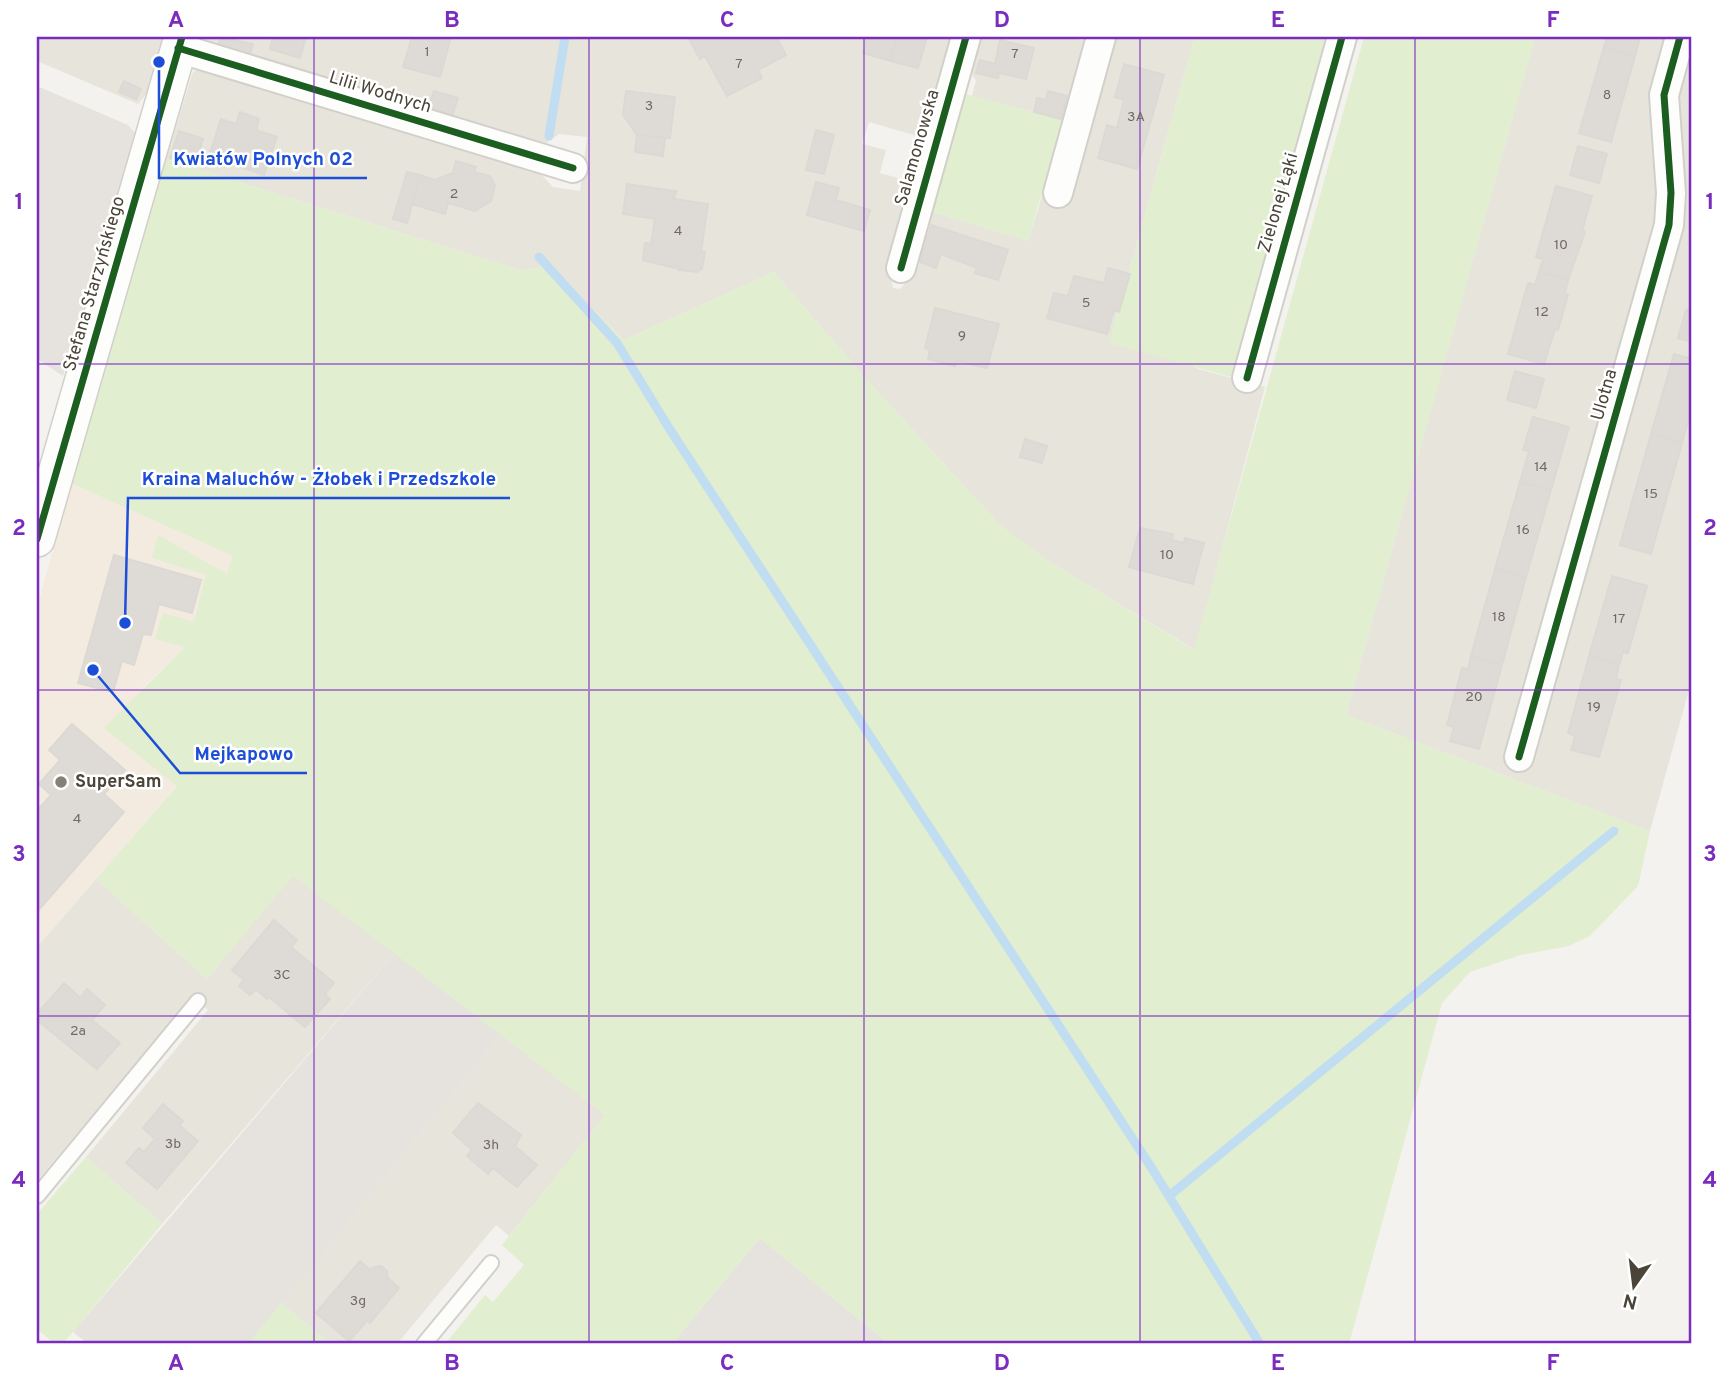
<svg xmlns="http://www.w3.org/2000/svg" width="1729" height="1381" viewBox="0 0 1729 1381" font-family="Overpass,sans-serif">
<rect width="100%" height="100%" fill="#f4f2ee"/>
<path fill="#e7e4dc" d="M37 37H164L150 89 138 104 37 61Z
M203 37H954L924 138 869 122 862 144 886 150 880 173 912 182 888 265 893 288 900 289 915 272 920 262 931 226 926 223 927 210 1028 241 1044 190 1058 193 1112 37H1195L1116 317 1198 369 1265 387 1195 650 1048 561 1001 526 867 380 774 272 624 340 548 265 523 271 166 159 193 72 210 64 536 169 553 187 580 191 587 137 559 134 540 147 200 47Z
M978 37H1068L1085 41 1063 120 972 96 976 80 969 70Z
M1535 37H1692V679L1650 831 1346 715Z
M292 875 395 953 162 1224 86 1157 208 1010 192 996 37 1181V947L96 879 207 979Z
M501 1034 605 1115 509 1236 496 1225 397 1344H330L281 1303Z"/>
<path fill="#f3ebdf" d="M71 483 233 556 213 626 185 647 141 689 177 785 37 947V608Z"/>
<path fill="#e6e2de" d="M37 86 128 125 136 134 63 376 37 359Z
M395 953 501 1034 248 1344H88L73 1332Z
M760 1238 889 1344H672Z"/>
<path fill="#e1eecf" d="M1195 37H1326L1231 377 1109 343Z
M1364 37H1535L1346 715 1650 831 1638 886 1590 936 1569 946 1521 955 1470 972 1442 1003 1349 1344H889L760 1238 672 1344H445L485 1295 493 1302 524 1265 502 1245 605 1115 293 876 207 979 96 879 177 786 104 728 185 647 155 639 163 613 194 622 206 575 152 558 158 535 227 574 233 556 71 483 166 159 523 271 548 265 624 340 774 272 867 380 1001 526 1048 561 1194 650Z
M962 93 1063 120 1028 241 927 210Z
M86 1157 162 1224 73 1332 62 1344H55L37 1329V1214Z
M281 1303 330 1344H248Z"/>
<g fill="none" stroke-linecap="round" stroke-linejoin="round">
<path stroke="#c0ddf1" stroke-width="9" d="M549 136 565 37
M539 257 617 343 669 428 1151 1167 1260 1344
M1169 1196 1614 831"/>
</g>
<path fill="#dedbd6" stroke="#dcd9d4" stroke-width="2" d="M221 37 253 44 249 58 217 49Z
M273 37H306L300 58 270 49Z
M412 37H451L440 77 403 67Z
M688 37H725L727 41 736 37H776L786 55 758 70 762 78 727 96 705 56 700 59Z
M867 37H897L891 61 863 53Z
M897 37H927L918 68 891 61Z
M1607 37H1640L1635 56 1604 47Z
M1000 40 1034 48 1026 79 999 73 998 78 976 73 980 60 995 64Z
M1604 47 1635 56 1611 142 1579 133Z
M1124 64 1164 75 1137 169 1098 158 1107 125 1117 128 1124 100 1115 97Z
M124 81 141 89 136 99 119 92Z
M434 91 458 98 452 116 428 109Z
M626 91 675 97 670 138 637 135 623 115Z
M1048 91 1067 96 1061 119 1034 112 1037 98 1046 100Z
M240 112 259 119 256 130 277 137 264 175 209 156 221 119 236 124Z
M816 130 834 135 824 174 806 170Z
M179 131 203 139 195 166 170 158Z
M637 135 665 138 663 156 635 152Z
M1578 146 1607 154 1599 183 1570 175Z
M456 161 476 167 474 172 490 176 495 186 491 201 475 211 448 203 445 214 412 204 420 175 435 180 453 173Z
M407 172 420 175 407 223 393 219Z
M816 182 839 188 836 200 870 210 864 231 807 215Z
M627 184 676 191 674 199 708 204 701 252H705L702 269 697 272 678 270 679 266 674 268 643 260 645 243 651 244 655 219 623 214Z
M1556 186 1592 196 1582 231 1585 232 1568 280 1539 272 1543 259 1536 257Z
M931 225 1008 250 998 280 975 273 977 268 941 254 936 268 920 262Z
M1108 268 1130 274 1119 312 1114 310 1107 334 1047 318 1054 293 1068 296 1074 276 1104 283Z
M1539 272 1568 280 1565 293 1568 295 1558 330 1555 329 1544 364 1508 354 1528 283 1535 285Z
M935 308 999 324 987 368 957 361 955 366 928 359 930 350 925 348Z
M1686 310 1692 311V342L1678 338Z
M1674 354 1692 359V406L1682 443 1651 434Z
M1515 371 1544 379 1536 408 1507 400Z
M1533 417 1569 427 1551 490 1520 482 1529 451 1523 450Z
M1651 434 1682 443 1651 554 1620 545Z
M1025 439 1047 446 1042 463 1020 457Z
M1520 482 1551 490 1526 577 1495 569Z
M1140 528 1173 534 1172 540 1184 543 1185 538 1204 543 1193 584 1129 567Z
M114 555 201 580 192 613 159 604 151 635 143 634 134 665 122 661 113 692 78 683Z
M1495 569 1526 577 1502 665 1471 656Z
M1612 576 1647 586 1628 653 1623 652 1619 665 1589 656Z
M1471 656 1502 665 1479 749 1450 741 1454 727 1447 725 1462 668 1468 669Z
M1589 656 1619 665 1616 679 1621 680 1599 757 1571 750 1575 736 1568 733Z
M72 724 125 770 104 794 124 812 37 912V834L41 829 37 826V811L51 795 39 784 60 760 49 750Z
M274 920 297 940 291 947 334 983 325 994 330 999 305 1027 269 997 267 999 256 989 250 995 239 986 244 980 232 970Z
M64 983 80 998 87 989 105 1005 92 1020 120 1043 97 1069 37 1020V1014Z
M478 1103 521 1135 515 1146 537 1165 517 1187 493 1168 488 1174 467 1156 472 1150 453 1133Z
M163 1104 183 1121 179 1125 198 1141 157 1189 126 1163 139 1148 144 1152 155 1139 143 1128Z
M360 1261 370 1270 374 1267 381 1266 387 1271 388 1278 399 1288 370 1323 367 1321 349 1341 316 1313Z"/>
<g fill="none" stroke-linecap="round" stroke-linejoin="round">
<defs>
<path id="service" d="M37 1196 198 1001
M424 1344 491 1263"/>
<path id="minor" d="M178 48 573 168
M1058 193 1101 37
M901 268 966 37
M1247 378 1342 37
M1519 757 1669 225 1671 193 1664 95 1680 37"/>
<path id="tertiary" d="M37 539 182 37"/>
</defs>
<use href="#service" stroke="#d2d0cb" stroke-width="18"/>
<use href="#minor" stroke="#d2d0cb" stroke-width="32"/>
<use href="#tertiary" stroke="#d2d0cb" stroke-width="38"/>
<use href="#service" stroke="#fdfdfc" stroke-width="14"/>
<use href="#minor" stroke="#fdfdfc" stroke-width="28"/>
<use href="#tertiary" stroke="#fdfdfc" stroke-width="35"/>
<defs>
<path id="cycleway" d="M178 48 573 168
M901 268 966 37
M1247 378 1342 37
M37 539 182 37
M1519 757 1669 225 1671 193 1664 95 1680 37"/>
</defs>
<use href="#cycleway" stroke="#fff" stroke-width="11"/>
<use href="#cycleway" stroke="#1b5e20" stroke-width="7"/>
</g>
<path fill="none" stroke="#7b2cbf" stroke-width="2" stroke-opacity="0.55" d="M314 37V1344M589 37V1344M864 37V1344M1140 37V1344M1415 37V1344M37 364H1692M37 690H1692M37 1016H1692"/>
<circle fill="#868178" stroke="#fff" stroke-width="2.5" cx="61" cy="782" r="7"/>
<g text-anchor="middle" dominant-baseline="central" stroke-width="5" stroke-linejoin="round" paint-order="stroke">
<g font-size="14" fill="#706a61">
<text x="427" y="52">1</text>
<text x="1015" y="54">7</text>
<text x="739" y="64">7</text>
<text x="1607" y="95">8</text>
<text x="649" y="106">3</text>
<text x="1136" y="117">3A</text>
<text x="454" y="194">2</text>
<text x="678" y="231">4</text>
<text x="1561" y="245">10</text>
<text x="1086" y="303">5</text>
<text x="1542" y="312">12</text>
<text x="962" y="336">9</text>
<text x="1541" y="467">14</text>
<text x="1651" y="494">15</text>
<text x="1523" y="530">16</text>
<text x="1167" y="555">10</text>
<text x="1499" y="617">18</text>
<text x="1619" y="619">17</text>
<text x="1474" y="697">20</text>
<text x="1594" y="707">19</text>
<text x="77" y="819">4</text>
<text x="282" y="975">3C</text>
<text x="78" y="1031">2a</text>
<text x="173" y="1144">3b</text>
<text x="491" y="1145">3h</text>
<text x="358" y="1301">3g</text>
</g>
<g font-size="18" fill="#4b4439" stroke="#fff">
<text transform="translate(380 93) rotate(17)">Lilii Wodnych</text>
<text transform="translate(918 148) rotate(-74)">Salamonowska</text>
<text transform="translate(1279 203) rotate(-74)">Zielonej Łąki</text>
<text transform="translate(95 284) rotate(-74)">Stefana Starzyńskiego</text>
<text transform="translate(1605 395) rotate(-74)">Ulotna</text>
</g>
<g font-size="18" font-weight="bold" fill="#4b4439" stroke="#fff" text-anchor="start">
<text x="75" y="782">SuperSam</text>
</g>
</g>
<path fill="none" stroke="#1d4ed8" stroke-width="2.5" d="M159 62L159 178H367M125 623L128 498H510M93 670L180 773H307"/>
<g fill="#1d4ed8" stroke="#fff" stroke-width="2.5">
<circle cx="159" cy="62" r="7"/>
<circle cx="125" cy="623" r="7"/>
<circle cx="93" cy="670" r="7"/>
</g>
<g font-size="19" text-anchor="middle" font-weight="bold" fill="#1d4ed8" stroke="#fff" stroke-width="5" stroke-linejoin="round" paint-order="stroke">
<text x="263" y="165">Kwiatów Polnych 02</text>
<text x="319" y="485">Kraina Maluchów - Żłobek i Przedszkole</text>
<text x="244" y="760">Mejkapowo</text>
</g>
<rect width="1729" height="1381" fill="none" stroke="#ffffff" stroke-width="77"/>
<g transform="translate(1634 1286) rotate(194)" stroke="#ffffff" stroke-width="5" paint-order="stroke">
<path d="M0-5L12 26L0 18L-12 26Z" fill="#4b4439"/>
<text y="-10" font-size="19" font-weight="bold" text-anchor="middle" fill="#4b4439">N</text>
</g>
<rect x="38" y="38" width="1652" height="1304" fill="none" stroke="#7b2cbf" stroke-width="2.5"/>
<g font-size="23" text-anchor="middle" font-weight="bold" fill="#7b2cbf">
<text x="176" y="27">A</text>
<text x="452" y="27">B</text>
<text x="727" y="27">C</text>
<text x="1002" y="27">D</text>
<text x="1278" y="27">E</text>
<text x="1553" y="27">F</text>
<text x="19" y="209">1</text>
<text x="1710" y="209">1</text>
<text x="19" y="535">2</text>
<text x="1710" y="535">2</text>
<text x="19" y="861">3</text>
<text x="1710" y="861">3</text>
<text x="19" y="1187">4</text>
<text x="1710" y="1187">4</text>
<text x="176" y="1370">A</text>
<text x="452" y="1370">B</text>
<text x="727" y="1370">C</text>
<text x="1002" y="1370">D</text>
<text x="1278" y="1370">E</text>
<text x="1553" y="1370">F</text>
</g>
</svg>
